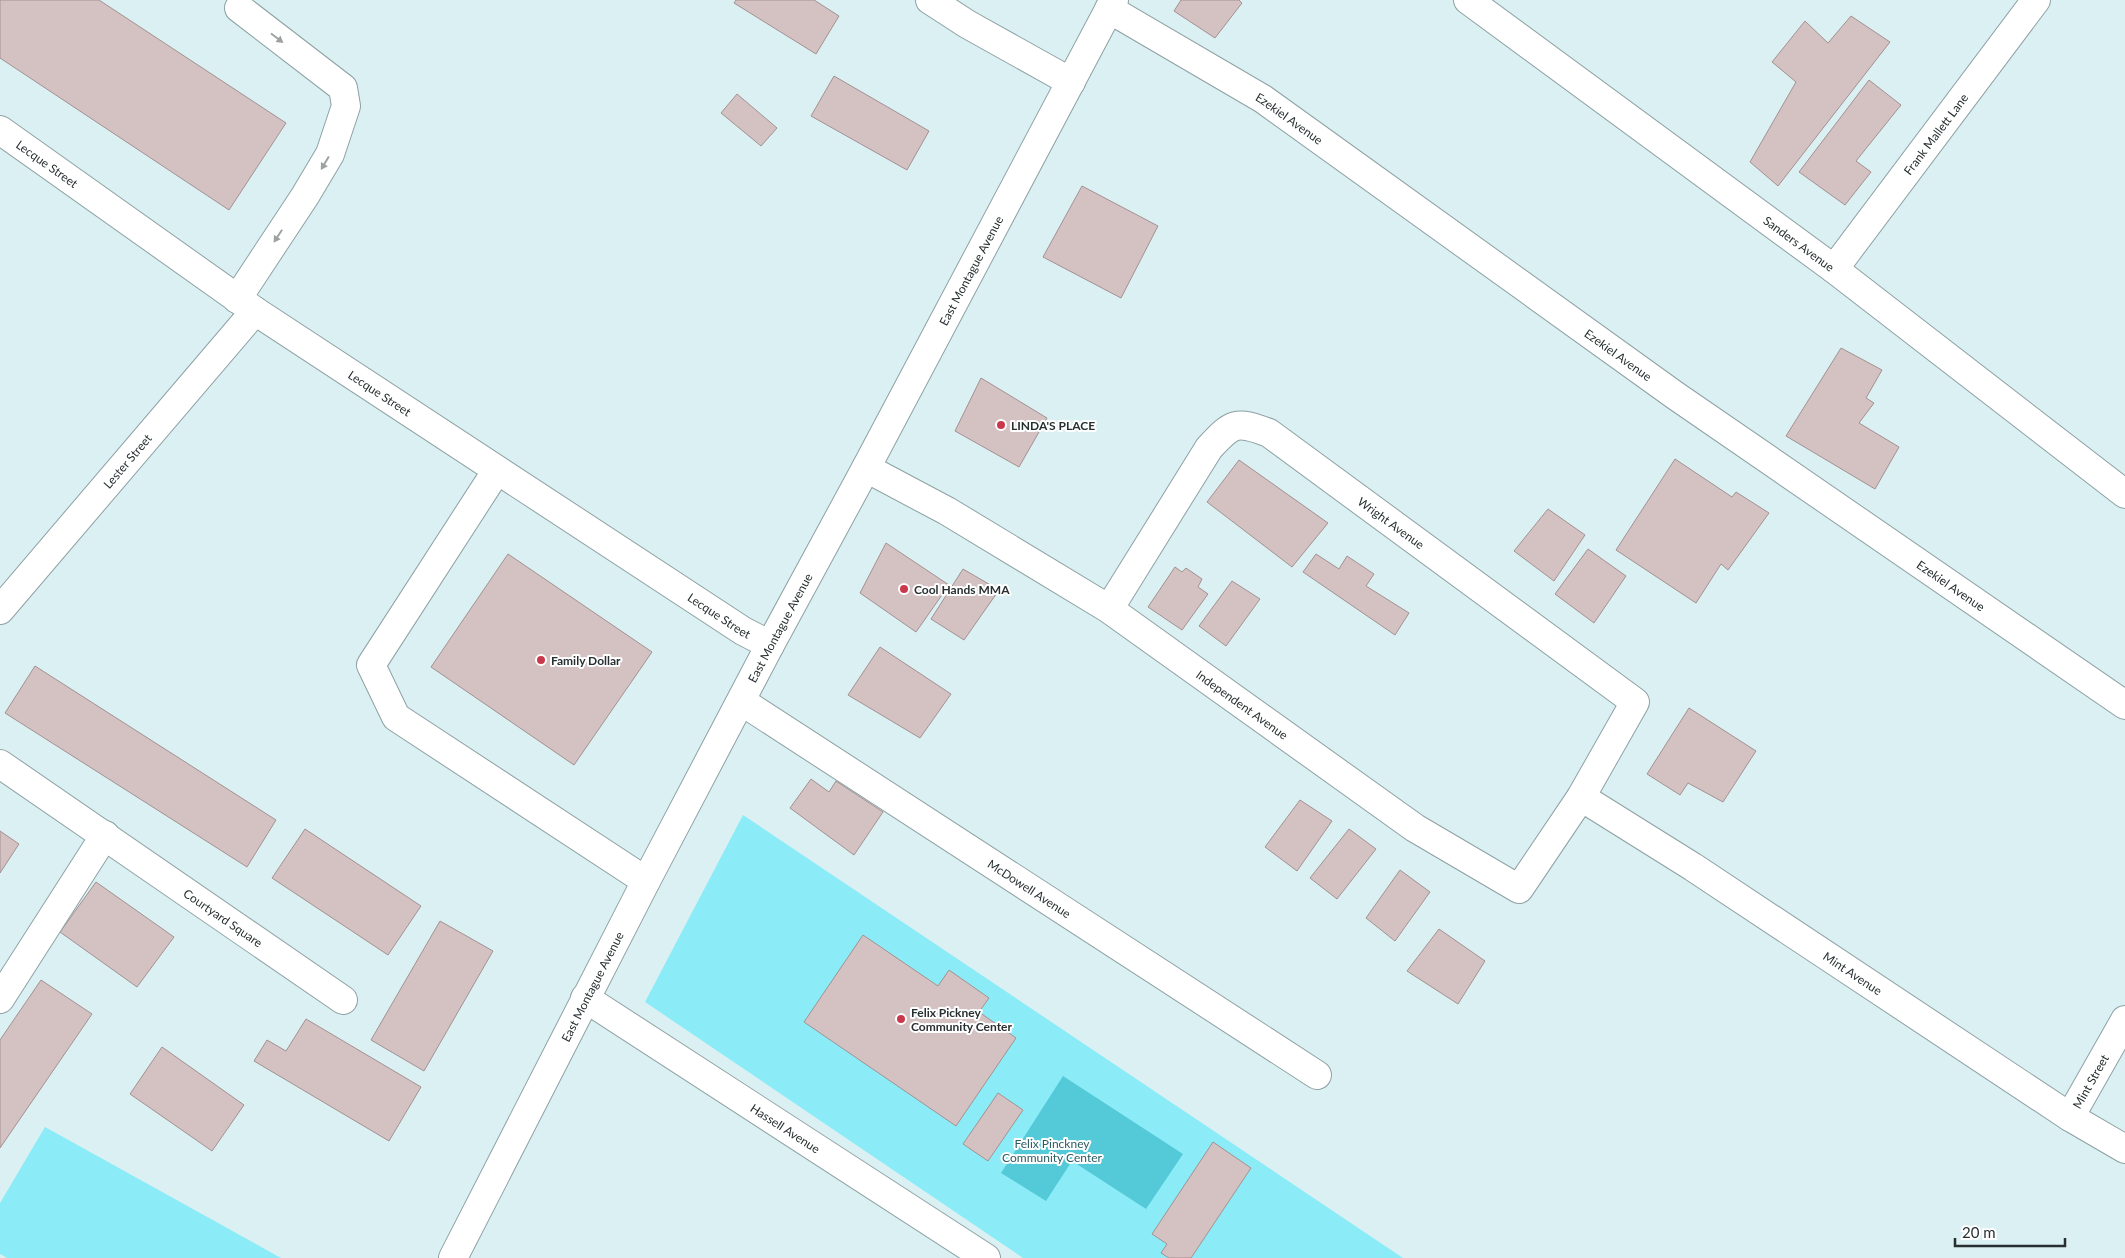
<svg xmlns="http://www.w3.org/2000/svg" width="2125" height="1258" viewBox="0 0 2125 1258" font-family="Lato,sans-serif">
<rect width="100%" height="100%" fill="#dbf0f3"/>
<path fill="#8becf8" d="M743 815 1403 1258H1023L645 1002Z
M45 1127 281 1258H7L0 1254V1203Z"/>
<path fill="#54cad8" d="M1063 1076 1183 1154 1146 1209 1072 1161 1046 1201 1001 1173Z"/>
<path fill="#d4c1c1" stroke="#a39191" d="M0 0H99L286 123 229 210 0 58Z
M736 0H814L839 16 816 54 734 3Z
M1181 0H1239L1242 3 1215 38 1174 11Z
M1851 16 1890 42 1778 186 1750 162 1796 82 1772 62 1805 21 1828 43Z
M834 76 929 131 907 170 811 116Z
M1869 80 1901 105 1856 161 1871 172 1845 205 1799 172Z
M737 94 777 128 761 146 721 113Z
M1082 186 1158 226 1121 298 1043 257Z
M1841 348 1882 370 1866 398 1874 403 1859 423 1899 447 1875 489 1786 436Z
M981 378 1047 418 1019 467 955 431Z
M1675 459 1732 497 1736 492 1769 513 1728 570 1721 564 1696 603 1616 550Z
M1239 460 1328 523 1292 567 1207 502Z
M1548 509 1585 535 1554 581 1514 551Z
M886 543 949 585 916 632 860 593Z
M1588 549 1626 576 1594 623 1555 594Z
M508 554 652 652 574 765 431 667Z
M1316 554 1339 569 1347 556 1374 574 1366 586 1409 613 1395 635 1303 572Z
M1175 567 1182 572 1186 568 1202 579 1198 587 1208 594 1182 630 1148 607Z
M963 569 999 590 964 640 931 619Z
M1232 581 1260 599 1226 646 1199 626Z
M880 647 951 694 920 738 848 695Z
M35 666 276 820 247 867 5 713Z
M1689 708 1756 751 1723 802 1688 783 1680 795 1647 774Z
M811 779 829 792 836 781 883 812 854 855 790 808Z
M1300 800 1332 821 1297 871 1265 847Z
M305 829 421 906 388 955 272 878Z
M1349 829 1376 849 1337 899 1310 878Z
M0 831 19 844 0 873Z
M1400 870 1430 892 1395 941 1366 918Z
M96 882 174 937 137 987 60 932Z
M440 921 493 951 424 1071 371 1040Z
M1439 929 1485 961 1458 1004 1407 971Z
M863 935 938 986 949 970 989 998 979 1012 1016 1038 956 1126 804 1022Z
M41 980 92 1014 0 1148V1040Z
M306 1019 421 1087 389 1141 254 1061 267 1040 286 1051Z
M162 1047 244 1105 212 1151 130 1094Z
M998 1093 1023 1110 988 1161 963 1144Z
M1213 1142 1251 1168 1191 1258H1169L1161 1253 1167 1244 1152 1234Z"/>
<g fill="none" stroke-linecap="round" stroke-linejoin="round">
<defs>
<g id="minor">
<path d="M930 0 967 24 1071 82"/>
<path id="s1" d="M1468 0 1834 269 2125 494"/>
<path id="s2" d="M1109 9 1263 99 1676 396 2125 705"/>
<path id="s3" d="M0 130 255 311 743 631 770 645"/>
<path id="s4" d="M1834 269 2036 0"/>
<path d="M237 299 305 196 330 154 346 106 343 88 239 8"/>
<path id="s5" d="M866 468 947 511 1109 609 1415 828 1519 889 1581 797 1635 702 1269 433C1236 420 1232 423 1209 448L1109 609"/>
<path d="M497 470 371 665 396 717 646 881"/>
<path id="s6" d="M0 610 255 311"/>
<path id="s7" d="M741 701 1317 1075"/>
<path id="s8" d="M0 764 343 1000"/>
<path id="s9" d="M1581 797 1693 867 2070 1117 2125 1149"/>
<path id="s10" d="M585 998 986 1258"/>
<path d="M0 999 105 835"/>
<path id="s11" d="M2070 1117 2125 1020"/>
</g>
<g id="major">
<path id="s12" d="M453 1258 646 881 770 645 866 468 1114 0"/>
</g>
</defs>
<use href="#minor" stroke="#8ea1a4" stroke-width="30"/>
<use href="#major" stroke="#8ea1a4" stroke-width="30"/>
<use href="#minor" stroke="#fff" stroke-width="28"/>
<use href="#major" stroke="#fff" stroke-width="28"/>
</g>
<defs><path id="oneway-solid" d="M-6-.8H1V-3.2L6.5 0L1 3.2V.8H-6Z" transform="scale(1.25)"/></defs>
<g fill="#9ea1a2">
<use href="#oneway-solid" transform="translate(277 38) rotate(37)"/>
<use href="#oneway-solid" transform="translate(325 163) rotate(121)"/>
<use href="#oneway-solid" transform="translate(278 236) rotate(123)"/>
</g>
<g fill="#ca394b" stroke="#fff" stroke-width="2">
<circle cx="1001" cy="425" r="5"/>
<circle cx="904" cy="589" r="5"/>
<circle cx="541" cy="660" r="5"/>
<circle cx="901" cy="1019" r="5"/>
</g>
<g text-anchor="middle" dominant-baseline="central" stroke-width="4" stroke-linejoin="round" paint-order="stroke">
<g font-size="12" fill="#272f30" stroke="#fff">
<text stroke="none"><textPath href="#s2" startOffset="211">Ezekiel Avenue</textPath></text>
<text stroke="none"><textPath href="#s4" startOffset="169">Frank Mallett Lane</textPath></text>
<text stroke="none"><textPath href="#s3" startOffset="58">Lecque Street</textPath></text>
<text stroke="none"><textPath href="#s1" startOffset="411">Sanders Avenue</textPath></text>
<text stroke="none"><textPath href="#s12" startOffset="1115">East Montague Avenue</textPath></text>
<text stroke="none"><textPath href="#s2" startOffset="616">Ezekiel Avenue</textPath></text>
<text stroke="none"><textPath href="#s3" startOffset="462">Lecque Street</textPath></text>
<text stroke="none"><textPath href="#s6" startOffset="196">Lester Street</textPath></text>
<text transform="translate(1391 523) rotate(36)">Wright Avenue</text>
<text stroke="none"><textPath href="#s2" startOffset="1021">Ezekiel Avenue</textPath></text>
<text stroke="none"><textPath href="#s3" startOffset="868">Lecque Street</textPath></text>
<text stroke="none"><textPath href="#s12" startOffset="710">East Montague Avenue</textPath></text>
<text stroke="none"><textPath href="#s5" startOffset="445">Independent Avenue</textPath></text>
<text stroke="none"><textPath href="#s7" startOffset="344">McDowell Avenue</textPath></text>
<text stroke="none"><textPath href="#s8" startOffset="271">Courtyard Square</textPath></text>
<text stroke="none"><textPath href="#s9" startOffset="324">Mint Avenue</textPath></text>
<text stroke="none"><textPath href="#s12" startOffset="305">East Montague Avenue</textPath></text>
<text stroke="none"><textPath href="#s11" startOffset="41">Mint Street</textPath></text>
<text stroke="none"><textPath href="#s10" startOffset="239">Hassell Avenue</textPath></text>
</g>
<g font-size="12" font-weight="bold" fill="#272f30" stroke="#fff" text-anchor="start">
<text x="1011" y="425">LINDA'S PLACE</text>
<text x="914" y="589">Cool Hands MMA</text>
<text x="551" y="660">Family Dollar</text>
<text x="911" y="1012">Felix Pickney<tspan x="911" dy="14">Community Center</tspan></text>
</g>
<g font-size="12" fill="#2b5d63" stroke="#fff">
<text x="1052" y="1143">Felix Pinckney<tspan x="1052" dy="14">Community Center</tspan></text>
</g>
</g>
<path d="M1955 1238v8h110v-8" fill="none" stroke="#272f30" stroke-width="2.5"/>
<text x="1962" y="1238" font-size="15" fill="#272f30" stroke="#ffffff" stroke-width="4" paint-order="stroke">20 m</text>
</svg>
